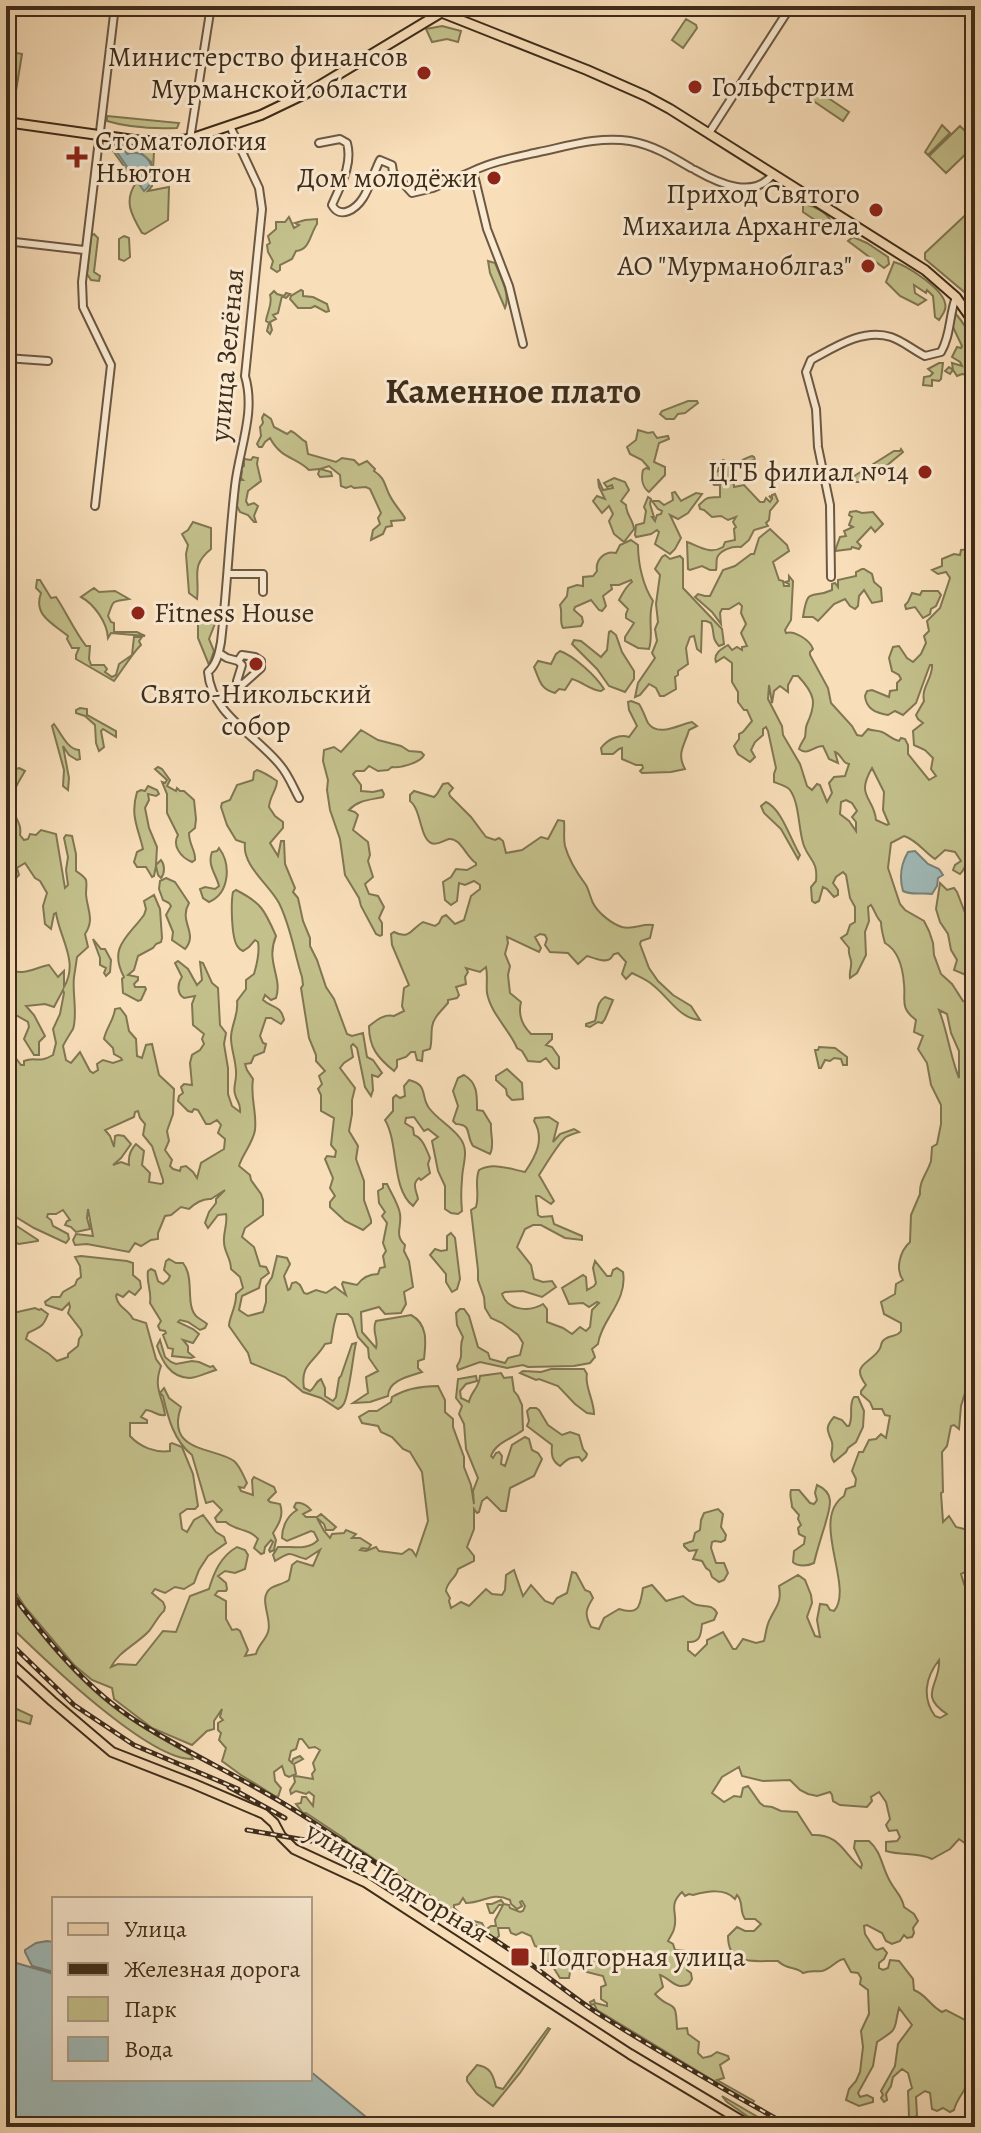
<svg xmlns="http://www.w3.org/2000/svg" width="981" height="2133" viewBox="0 0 981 2133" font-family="Alegreya,serif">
<rect width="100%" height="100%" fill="#f8deb9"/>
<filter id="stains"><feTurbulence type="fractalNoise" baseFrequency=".0025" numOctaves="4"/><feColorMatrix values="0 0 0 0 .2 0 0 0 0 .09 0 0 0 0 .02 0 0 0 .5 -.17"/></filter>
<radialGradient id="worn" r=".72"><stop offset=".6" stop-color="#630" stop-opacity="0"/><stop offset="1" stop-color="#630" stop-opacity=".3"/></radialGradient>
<path fill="#c3c08b" stroke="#807652" stroke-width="2" fill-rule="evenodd" d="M686 19 696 25 697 28 683 48 672 40Z
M442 26 461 31 458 42 447 39 432 42 426 29Z
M6 51 22 54 15 97 13 99 6 98V81H10L12 68 6 66Z
M812 87 849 112 843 121 806 96Z
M107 116 179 123 177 128C153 129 130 128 107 121Z
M942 125 950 133 928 155 925 152Z
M960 126 975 141V145L946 173 929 156Z
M114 144 154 152 152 186 148 191 169 187 168 220 145 234 142 233C132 216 123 201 136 183L111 148ZM115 148 123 149 127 154 141 153 151 162V180L144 190Z
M803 204C815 206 834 215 832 229L830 230 803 212Z
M975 206V301L925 259V253Z
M289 217 294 228 299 225 295 223 305 220 317 219V224C310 234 310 250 296 251L292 259 280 265V270L277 272 271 268 273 261 268 252 267 245 270 243 268 236 276 229V222H285Z
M94 234 98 238 94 272 100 276 99 281 91 280 87 274 91 236Z
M124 236 129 238 130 257 124 261 119 259V239Z
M853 237 867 243 888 257 889 264 884 268 848 241Z
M488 261 495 263C500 276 511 295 505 308L490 273Z
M894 262C906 265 942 288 945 303 947 310 942 315 939 320L935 317 933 296 927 290 926 293 914 285 915 293 926 300 918 305 900 296 886 282Z
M301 290 303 291V296L313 297 327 304 329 311 326 312 315 306 311 308H298L290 299 291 296Z
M274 291 277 294 284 296 286 293 290 294 286 298 282 296 278 313 273 315 276 319 270 322 272 330 270 334 267 331 269 323 266 321C267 312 273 304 270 295Z
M955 313C972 332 975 347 975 370L966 357 975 372V399L973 400 966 391 971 386 968 375 962 374 957 376 953 370 950 374 945 371 949 367 953 370 952 363 962 366 960 362 952 357 957 347 961 348 962 346 952 325V315Z
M939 363H943L941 379 939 381 932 380V386L923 385 924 377 930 376 933 373 928 369Z
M688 401H697L698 403 685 413 678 414 674 419H666L660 414 662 411Z
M264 414 271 419 274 427 287 434 291 431C298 434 300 439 306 442L308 454 336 462 342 458 354 460 359 465 367 461 375 469 374 471C385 478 384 484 389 494 393 503 400 510 405 518L404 520 391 521 392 526 386 527 383 534 371 540 373 530 380 524 378 518 381 513 370 489 366 487 354 488 351 486 346 488 341 486 340 475 329 466 320 469 331 472 332 476 320 477 318 474 320 469 309 470C296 457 281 459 270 438L265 442 262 447H259L257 444 261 436 260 427 263 423 262 418Z
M638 430 648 433 653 432 657 438 668 436 669 439 659 443 654 462 665 467V475L649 492C642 487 641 478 643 470L646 468 649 469V468L642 460 630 454 627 447 636 440Z
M901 449 903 452 879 472 861 482H853L851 478 894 451H900Z
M752 456 754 457 755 460 750 461V464L739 467 733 474 734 487 744 485 760 502H764L766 498 770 502 772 499 769 496 772 497V495L775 494 778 501 770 511 769 520 766 523 768 526 754 530 749 540 741 547C732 546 720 550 717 558 716 562 717 566 716 570H710L702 566 690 570 688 569 687 542C699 546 710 555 723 547L725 542 735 540 734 529 736 527 733 522 736 517 728 520 721 516 712 517 704 510 700 509 699 505C708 496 707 498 720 497V485H714L711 480 716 472 718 471 720 462 723 460 729 462V466C738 464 744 458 752 456Z
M253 457 258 458 257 464 261 481 248 491 246 501 248 505 254 503 258 506 254 516 256 522H254L248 515 240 512 237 506 239 480H243L241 478 242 471 240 469 244 466V459L251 460Z
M614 478 625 482 629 490 621 501 626 505C626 515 633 519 634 529L624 542 614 534 609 521 613 514 609 506 602 513 593 501 597 496 605 499 599 487 598 479 603 490 613 488 612 485 607 487 604 483Z
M675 492 681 501 696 493 702 494 688 513 678 519 670 515 681 538 675 549 670 554 655 544 659 532 657 530 651 534 636 537 635 535 636 525 644 523 646 511 644 507 648 497 651 499 650 504 654 517H652L655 521 657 515 661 514 662 511 658 509 652 501H659L664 505 673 500 672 493Z
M856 511 862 513 873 512 883 524 875 532 871 527 857 542 861 546 859 549 852 547 851 549 835 551 840 537 846 536 844 531 853 527 849 525 852 517 849 515 850 512Z
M193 522 211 528V549C190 566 200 576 197 599L189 593 186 554 188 545 182 534 188 530Z
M770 529 787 545 789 551 773 562 779 580 783 581 784 586H789V584L785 582 789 581V576L793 581 791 620 785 630 786 633C794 630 810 640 813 649L810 652V655L828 688 831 703 852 726 857 735 862 736 868 729C872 731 877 730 882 732 888 734 890 739 899 741L901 738 905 739 908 745V754L929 780 936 776 931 769 933 758 925 750 914 745 913 731 923 723 918 719 916 715 924 701C921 687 933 678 932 665H930L928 670 916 703 903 715 895 711 888 715C876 713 866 709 865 696L867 691 872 690 889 697 890 691 897 690V683L901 679 899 675 892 671 889 658 893 647 899 646 907 658 913 662 921 654 926 643 924 636 929 631 927 621 940 608 950 578 946 572 938 574 932 570 942 566V559L954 554 960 555 961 550 971 549V559L975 561V842C967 851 969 866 960 874L953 870 955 865 961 861 955 852 945 850 935 859C924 852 917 840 904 836L891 843 888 868 900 904 905 910 924 921 929 931 933 943 934 955 941 974 952 984 963 1001 969 1002 972 1001 971 986 966 975 954 970 957 960 951 950 948 934 940 922 936 909 940 883 947 890 954 888 957 892 967 918V940L972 958 975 959V1318C974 1323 971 1326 970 1330 965 1341 966 1354 969 1365L965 1371 966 1390 961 1406 959 1429 954 1425 951 1426 947 1446 942 1452 943 1492 941 1493 943 1522 949 1516 956 1527 968 1530 975 1535V1567L961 1574 964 1584 975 1575V1878L970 1870 973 1857 966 1844 959 1839 950 1849 932 1859C917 1852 902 1856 886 1851V1842L897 1841 900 1837 897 1830 889 1831 886 1825 890 1819 886 1802 879 1792 871 1797 872 1801 867 1807 840 1805 833 1801 832 1795 830 1792 817 1796 808 1794 800 1790 790 1780 763 1781 742 1776 739 1767 722 1777 712 1793 724 1802 734 1796 741 1797 743 1788 748 1786 760 1803 764 1806 772 1807 781 1811 797 1812 812 1835C840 1834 843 1853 861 1868L862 1864 854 1848 855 1841H869C882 1852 882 1869 891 1883 896 1892 902 1896 904 1907L914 1914 918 1921 913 1928 914 1933 912 1937 907 1938 904 1935 900 1941 892 1944 886 1941 882 1933 867 1925 864 1926 865 1934 874 1948 877 1950 883 1948 887 1953 884 1959 879 1963V1968L883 1970 888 1968 890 1960 899 1961 913 1979 914 1990C927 1995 929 2005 942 2012L946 2010 975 2025V2073L971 2075C968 2089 957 2097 954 2110L950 2112 943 2108 937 2111 932 2109 930 2093 925 2091 916 2097 917 2115 911 2122 910 2127 905 2125 909 2116 908 2091 912 2088 908 2073 902 2069 893 2077 891 2086 886 2094 887 2100 884 2102 881 2098 883 2095 881 2091 895 2066 898 2044 912 2025 899 2008C893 2031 900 2027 877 2042L873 2066 858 2093 860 2097 867 2095 873 2098V2102L859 2106 846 2100 849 2089 856 2081 860 2072 863 2047 861 2031 869 2014 868 1990 860 1984 861 1978 858 1973 851 1972 844 1959C836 1960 831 1969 822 1971 815 1972 810 1970 803 1973 796 1966 786 1970 778 1961 757 1960 728 1968 728 1936L737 1927 745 1931H754L761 1924 755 1919H745C739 1911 744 1902 737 1895L735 1899C725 1888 708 1891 693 1895L689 1894 685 1896 682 1892C667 1906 679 1914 674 1929 673 1933 670 1937 668 1941L673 1944 675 1950 685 1951 688 1958 687 1970 691 1973 692 1979 689 1984C676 1991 670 1978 660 1975L663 1987 655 1994C672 2013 676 1995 677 2029L687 2028 688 2034 699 2042 698 2053 703 2058 711 2056 717 2052 728 2056 729 2059 720 2065 724 2078 717 2080 754 2101 752 2104 597 2010 594 2004 591 2005 590 2002 594 2000 595 2003 607 2006V2003L601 1999V1987L606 1985 603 1976 587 1972 573 1965 571 1967 569 1978H560L553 1967 557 1965V1958H555L550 1962 543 1961 542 1959 548 1948 544 1946 540 1948 535 1946 531 1936 522 1932 516 1935 511 1933 509 1928H498L499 1936 496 1939 490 1937 484 1931 491 1926H496L495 1920 503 1905H499L493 1913H490L487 1904H492L501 1900 504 1904 509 1905 510 1908 520 1912 523 1911 525 1906 522 1901 520 1902 522 1906 517 1909 511 1904 510 1900C492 1891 484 1903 466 1903L463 1898 459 1904 454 1905V1908L466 1919 482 1923 484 1927 479 1928C438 1907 400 1876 361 1850 355 1846 350 1846 345 1839L306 1813H303L296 1804 301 1803 302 1797H306L313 1806 314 1796 309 1792 306 1794 296 1791 291 1794 290 1790 295 1782 294 1777 296 1776 313 1779 312 1774 315 1770 313 1763 320 1750 315 1747 309 1748 302 1739H299L296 1749 291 1751 289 1760 292 1763 293 1759 300 1756 303 1759 294 1764 296 1774 289 1777 285 1775 282 1766 274 1772 275 1781 281 1788 278 1797 275 1796 241 1775 222 1761 226 1748 219 1740 221 1733 218 1730V1723L223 1720 220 1717 222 1709 214 1721V1729L207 1731 192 1745 152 1728 114 1699 112 1688 92 1680 74 1665 25 1607 6 1577V1317L13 1313 35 1308 39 1310 41 1309 48 1314C43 1328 39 1327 28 1333L26 1339 49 1354 57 1361 68 1357V1354L78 1346 79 1339 82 1335 81 1330 68 1313 70 1307 69 1303 62 1310 46 1305 45 1302 52 1297H60L63 1292 75 1285 77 1280 81 1277 80 1266 75 1257 81 1256 127 1261 133 1263V1275L140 1281 141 1288 135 1295 129 1291 123 1297 117 1294 116 1296C118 1308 128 1309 133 1319L146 1323 156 1359 161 1366C153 1388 162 1394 165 1415 158 1417 153 1410 146 1410L141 1417 147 1420V1423H130V1436C140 1447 155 1453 170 1451V1444L172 1443 182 1447 193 1474 198 1506 195 1509H187L180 1514 182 1529 187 1532 194 1520 203 1515 216 1532 224 1537 226 1543 208 1556 199 1570 194 1583 184 1589 175 1587 165 1593 155 1589 152 1593 163 1602 165 1607 164 1611C158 1616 154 1625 149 1631 137 1644 118 1652 111 1667L118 1664 136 1665 163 1631 176 1632 190 1596 209 1589C214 1572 221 1556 237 1547L245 1550 248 1555 245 1569 235 1573 225 1571 218 1576 226 1583 227 1589 226 1591H218L215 1595 226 1601V1619L232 1630 237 1629 240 1631 248 1650 245 1656 256 1654C258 1645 265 1641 268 1632 273 1619 257 1598 271 1588 276 1585 283 1584 289 1580L292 1565 297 1561 313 1566 320 1550 306 1559C288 1555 294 1549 275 1561L273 1555 278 1547C292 1546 308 1551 318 1540L314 1532 311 1531 287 1541 282 1538C282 1527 287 1516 297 1510L294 1507 296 1503C302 1502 308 1506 311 1510L303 1514 306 1517H317L321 1514 336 1527 333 1530H326L324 1524 317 1518 324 1531 330 1538 332 1534 344 1533 346 1530 356 1534 352 1538H360L371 1545 368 1549 362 1548 360 1550 366 1551 376 1547 379 1551 402 1554 409 1549 412 1550 416 1556 428 1521 422 1472 410 1452 403 1449 392 1437 381 1432 378 1426 362 1423 359 1417 369 1411H377L391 1402 392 1397C407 1388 422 1386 438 1386L445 1400V1412L453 1419V1427L464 1457V1467L471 1485 474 1504 473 1491 478 1478 466 1449 464 1424 459 1414 462 1406 456 1398 458 1379 476 1376 477 1381 466 1384 460 1391 461 1398 469 1402C471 1391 479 1389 480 1376L501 1373 504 1378 512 1377 514 1391 518 1396 522 1405 523 1430C512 1439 496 1442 491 1456L493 1458 496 1453 499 1452 502 1456 501 1464 505 1466 512 1445 525 1437 529 1439 532 1450 538 1453 542 1459 534 1476 510 1488 506 1511H501L487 1497 482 1501 479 1512 477 1513 474 1509V1529L467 1547 474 1556V1561L458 1569C456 1579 447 1581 446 1591L450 1598 449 1601 451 1608 461 1602 469 1606 486 1589 492 1594 502 1595 505 1590 506 1575 514 1570 523 1596 531 1585 545 1601 553 1604 557 1598 567 1593 572 1572 576 1573 585 1590 590 1592 593 1598C586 1609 584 1614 591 1627L599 1629 604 1618 619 1609C640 1616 640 1605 643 1588L652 1585 666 1601 683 1596C687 1599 692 1604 697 1605 706 1607 712 1604 717 1613L714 1620 702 1624C701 1635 700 1643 688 1642V1650L695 1656 707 1644V1640L723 1632 733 1649H736L743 1639 756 1643 764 1641C766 1634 766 1626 770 1619 776 1606 782 1603 779 1586L798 1575 805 1580 811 1595 812 1603 807 1617 815 1636 820 1637 817 1620 820 1604 827 1605 830 1610 834 1611C855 1587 809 1519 844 1496L846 1489 855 1486 856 1479 852 1471 859 1452H863L869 1440 876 1439 881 1434 886 1438 890 1416 885 1415 882 1409H873L870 1402 861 1394V1391L866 1385C850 1364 870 1364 879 1350 883 1345 879 1343 885 1339 891 1334 896 1338 901 1331V1323L884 1314 881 1302 895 1294 896 1284 903 1280C895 1269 900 1251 910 1242L911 1215 920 1194C919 1181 927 1174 931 1161 931 1160 932 1149 932 1147L937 1144 941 1124V1105L931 1085 927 1063 918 1049 923 1036 914 1032 916 1020C899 1007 906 1000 904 984 903 970 899 951 885 943 883 936 881 929 881 922 876 917 875 911 871 905L868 907 869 921 865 932 866 955 857 973 850 978C849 972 852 966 851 961 850 955 848 954 849 948L841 938 847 934 850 925 855 922V907L850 898 846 875 843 872 836 877 833 883 838 890V895L834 897 827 889 823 887 819 901 815 903 812 901 811 887 816 881C818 861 810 861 804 846 798 830 800 804 790 790 787 786 779 784 774 782V774L776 768 768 731 766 727 763 729V735L755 742 751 750 755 757 750 762 738 754 734 746 739 739V734L743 732 752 721 747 710H744L738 702V692L732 682V663L724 657 716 662C713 654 721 649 728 645L732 650 737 647 742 650V647L747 646 741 633 746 624 741 613 742 606 739 603 729 609H722L720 613 721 624 712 612 695 597 698 594 705 596H710L723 570 735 566 751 554H754L759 538ZM793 676H798C815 694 817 703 807 724 805 728 806 733 805 737 803 741 800 745 799 749 808 756 813 746 823 746L829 759 838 763 835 752C842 754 842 764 849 764L845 776 834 777 829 783 832 793 827 802 820 785 817 784 812 790 807 786 800 764 783 735 782 726 768 699 769 685 772 703 774 691 780 686 788 692V685ZM872 768 884 792 883 810 889 824 887 825 876 820C874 797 855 797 872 768ZM846 800 852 803 857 811 852 817 856 822V831L849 821 840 814 841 802ZM939 1010 947 1014 951 1033 959 1051V1078C950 1056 948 1033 939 1010ZM939 1660C941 1684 917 1695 947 1714L940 1718 935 1716C922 1698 925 1678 939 1660Z
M631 540 638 545C638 564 643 586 653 601 647 617 654 633 649 649L638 648 625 641V637L634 623 626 618V614L628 609 619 600C623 593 626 586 632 582L631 580 619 585H611L612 589 603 596 606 606 602 611 599 610 591 600 575 607 574 610 582 617 583 622 581 626 563 628C559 622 563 613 560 605L567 596 568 588 577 585 583 586V577L593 576 597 571C595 560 605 550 616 553L620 545Z
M665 555 670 559 680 556 683 559V588L722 629 724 644 719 646C711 638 715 632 711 623L706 621H702L701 652 697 649 694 636 690 637 686 648 688 664 678 671V675L675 677 676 689 664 696H660L656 688 649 684 640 695 635 697 638 683 655 658 652 653 657 641 655 629 658 622 656 604 660 575 655 569 662 557Z
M862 569H864L872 574 874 582 881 588 882 601 872 603 864 590 859 596 858 606 855 609 850 606 845 599 834 604 818 621 813 617H803C808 585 811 600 832 590V584L835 583 838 587V580L856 576V572Z
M37 580H40L51 598 56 597C65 610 74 630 86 646H90L89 659 91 665H104L107 669 105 672 112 677 116 675 119 664 132 655 134 637H142L139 641 141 645C134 651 121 672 114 681L76 659V655L79 648H72L67 639 68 636C52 623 33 615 41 593L36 588Z
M94 588 99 592 115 591 129 599C111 602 114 599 108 616L111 622 114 623V632H137L145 636 111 633 108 638C107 622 94 604 81 597Z
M922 591H938L941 595 936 606 931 609 930 614 923 618 915 607 906 609 905 605 908 602 912 593 920 595Z
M198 617 216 621 209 639 214 651 209 665 198 638Z
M611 631 616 635 622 652 634 671V679L625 692 609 686 597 669 572 644 574 640 581 641 601 657 607 650 609 632Z
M560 651C574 656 596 676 604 689L601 691C590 690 583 682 572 679L565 690 559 689 555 693C540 689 540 681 534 667L538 661 551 664 556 654Z
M631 701 639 704C643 710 645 717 648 723 658 738 680 724 692 722L697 726 689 730C685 745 676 753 685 769L671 772 642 773 640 771 643 768 642 765H636L622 759V748L619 749 613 754H602L601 748C608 739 619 734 629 737L637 726 629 710 628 702Z
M80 708 87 709V715L116 731V737L103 729 101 731 104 747 99 751 96 743 95 725 85 716 76 713V710Z
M54 724C61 733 67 749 79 750L80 759 77 760 69 755 63 746 69 778 68 790 63 786 64 770 52 726Z
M361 730 378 740 401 746 409 751 421 752 424 755C420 763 401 768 392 767L388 770 378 771 369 766 364 771H356L353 774 361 785V791L373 792 382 790 384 794 383 797C370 800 358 800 349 810L355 812 358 815 353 830 368 842 370 855 368 861 373 877 365 884 369 894 378 896 384 907 379 918 382 923V935L380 936 376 934 361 906 359 898 345 875 340 839 330 810 327 790 328 780 323 761 324 750 334 747 341 752Z
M158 767 162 769 170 780 167 786 176 791 177 788 180 791H184L194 800 196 819 195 828 189 833C189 845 196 851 195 860L192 862C180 857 172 845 178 835L167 813V794L162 782 165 783 167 780 155 769Z
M19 768 25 771C18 783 9 795 13 809 15 819 22 823 20 835L24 840 28 839 30 834 36 835 41 830 56 834 65 888 68 885 66 870 68 857 64 838 66 835 72 836 76 854V871C79 873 84 876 86 880 87 883 86 891 86 894 87 909 95 920 85 934L88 947 77 957C76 964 75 971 74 977 72 993 78 1014 73 1029 70 1034 66 1040 63 1046L66 1060 71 1063 80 1052 90 1071 93 1073 98 1070 97 1064 103 1060 113 1063 122 1060 121 1058 114 1054 113 1048 104 1039C106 1028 114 1020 115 1009L120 1008 126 1016 129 1031 136 1039 137 1056 142 1058 146 1045 152 1044 159 1075 174 1089 173 1114 167 1131 169 1141 165 1150 172 1160 170 1166 173 1169 180 1171 181 1167 186 1166 193 1172 197 1178 201 1163 224 1149 225 1139 218 1133 221 1125 217 1120 210 1124H206L198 1110 194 1109 192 1112 188 1111 178 1101 179 1096 183 1093 181 1087 184 1084 192 1085 190 1063 192 1055 200 1050 204 1044 202 1039 204 1034 193 1025 192 1004 195 996 184 998C177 994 177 984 182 977L175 963 178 961 188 969 197 985 202 980 200 962 203 963 212 983 218 988 220 1025 226 1033 224 1044 228 1068V1094L232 1106 240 1112C241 1103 237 1102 235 1094 233 1088 236 1081 236 1076 237 1063 231 1050 231 1038 231 1025 239 1014 237 1001L246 989V980L254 974C257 964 260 953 258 942L255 940 249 947 243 951C241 950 239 949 238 947 231 939 231 902 233 892L236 890C262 903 265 911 276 936 265 962 283 977 276 998L271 1000 265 995 263 1000C272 1008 281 1005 284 1020L281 1024 271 1018H266L260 1036 263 1043 266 1044 264 1052 254 1056 251 1063 245 1064 247 1070 253 1079C250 1097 257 1112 255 1130 253 1143 242 1155 239 1166L250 1175 251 1180 261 1194 263 1200V1215L245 1228 242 1237 254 1247 260 1266 266 1267 269 1273 261 1279 259 1288 242 1296 239 1310 248 1316 263 1312 266 1302V1286L272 1277 277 1256 287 1258 290 1264 284 1276 288 1290 290 1289 292 1283 296 1282 300 1285 304 1293 307 1294 316 1290 326 1293 335 1287 346 1295 342 1284 343 1282 357 1285C362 1278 369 1274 378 1274L380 1268 385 1267 383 1256 386 1251 383 1243 387 1223 382 1216 385 1212 379 1203 378 1191 383 1188V1184H387C391 1193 399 1205 400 1214 402 1227 394 1235 405 1245L404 1251 409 1261 413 1287 404 1292 406 1304 401 1313 385 1314 379 1307 361 1312 362 1332 376 1348C379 1339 371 1331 376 1321L411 1315C428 1324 426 1342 424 1359L418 1361V1368L422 1372C410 1376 388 1380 388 1396L370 1402 353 1403 368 1393 366 1377 378 1371 369 1358 368 1348 358 1337 352 1318 348 1314H337C333 1325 333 1332 331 1343L325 1344C314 1363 300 1364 304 1388L310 1391C315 1388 315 1382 321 1379L325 1388V1396L333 1401 336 1397 339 1378 341 1376 352 1344 356 1343C353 1354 349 1399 343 1405 342 1407 340 1408 338 1409L321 1398 303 1392 285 1377 251 1363 248 1353 229 1326C229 1317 237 1306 236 1294L243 1288 240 1277 231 1269C231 1258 224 1252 224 1242 223 1232 228 1224 226 1214L218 1215 208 1228 205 1223 209 1212 216 1203V1199L225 1190 211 1199C203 1198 194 1204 189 1209L181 1207 171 1215 165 1216 158 1233V1239L151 1240 141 1246 135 1243 129 1252 87 1244 75 1245 73 1240 76 1234 93 1236 88 1209 87 1218 90 1229 76 1232 71 1227 65 1225 67 1221 70 1220 63 1210 56 1214H48L47 1217 51 1220 53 1226 68 1234 69 1239 66 1243 34 1228 6 1211V1039L8 1045 7 1054 15 1057 21 1065H24V1061C36 1056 38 1064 53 1055L56 1043 53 1029 60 1014 64 993 63 990 54 1007 45 1004 26 1006 34 1015 45 1036 39 1042V1055H34L24 1039 29 1027 28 1022 14 1014 6 1019V997L10 1000 11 998 6 989V967C22 978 33 968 49 965L58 977 64 971V987C79 962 60 939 56 913L54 914 51 929 45 924 43 906 47 893 40 881 35 878 25 863 17 868 19 875 16 878 6 870V772ZM138 1111 140 1118 145 1124 143 1135 152 1146 163 1180V1183L161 1184 149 1182 150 1173 142 1165 144 1151 136 1144C130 1150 128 1156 129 1165L121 1162 113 1165 121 1158 131 1144 124 1136 118 1135 115 1136 114 1147 110 1136 105 1130 134 1117 135 1112Z
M257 770C261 771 274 779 277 781 277 790 270 795 269 807L275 816 283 822V828L270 843 278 856 281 841H284L285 864 295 888 293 892 298 898 303 921 310 938V946L317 960 326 987 334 999 347 1034 352 1036 363 1033 367 1057 373 1060 382 1073 378 1077 372 1075 373 1090 371 1096 365 1087 357 1048 353 1044 351 1046 353 1057 344 1063 340 1068 355 1088 352 1100V1114L349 1131 358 1146 356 1159 364 1181V1200L371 1220V1223L363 1230 345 1221 330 1207V1202L335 1196 330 1188 333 1178 325 1159 327 1156 335 1157 336 1151 331 1145 334 1118 321 1111V1095L318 1089 322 1084 319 1076 325 1071 316 1061V1055L309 1038 301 988 303 985 302 977C294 952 291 927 279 903 269 884 242 866 245 843L236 840 227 825 221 807 222 803 230 800 237 785 253 780 254 772Z
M448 783 453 788 449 793 450 796 471 817 486 837 495 840 499 838 503 841 506 853 522 850 541 837 548 839 558 820 564 821C565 830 563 837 565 846 569 861 577 873 586 885 589 890 590 897 593 903 598 913 612 924 622 927 634 930 642 923 653 925L650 938 641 941 640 944 649 968 658 981 673 995 691 1006 700 1020C680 1019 669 998 654 986 648 980 640 977 632 973L626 979 622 974 626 962 618 953C609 956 617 952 610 959 605 963 594 958 587 956L578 964 568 953 550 952 545 945 547 939 545 935 540 934 535 937 541 948 539 952 507 937 508 943 505 954 510 966 508 975 510 993 521 1002C518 1014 522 1025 531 1034H552V1039L546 1045 552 1047 559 1057V1068L556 1069 553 1067 546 1058 540 1062 528 1061 522 1051 517 1048C509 1029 491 1014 487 993 486 985 488 976 486 967L480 972 466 968 468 972 465 977 466 984 456 987 459 995 457 998 448 1000V1003C441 1011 433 1018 432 1027 431 1035 432 1042 430 1049L423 1051 422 1061 417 1060 415 1052H411L406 1057 397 1060V1067L394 1071C378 1058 369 1048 369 1026 377 1020 383 1014 394 1016L404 1011 402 1006 404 988 409 985 392 945 391 934 394 932C410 940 411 929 423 922L435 926 439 923 442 917 446 915 455 924 464 920 471 896 480 889V885L474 881 465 885 459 883 457 901 451 905 445 900 443 882 451 877 456 869 467 870 476 865V863C466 857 461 838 449 839 444 840 437 846 431 843 420 838 421 809 410 801V795L414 791 434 797 437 794 443 784Z
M148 786 157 790 159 794 156 796 148 794 149 800 145 808 149 828 157 847 156 865 161 860C165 865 165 873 161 878L158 875 156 866 154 876 152 877 146 867H137L134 862 137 852 143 849C138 827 130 816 137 792L141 790 145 791Z
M766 802C782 809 791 841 800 855L798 859 781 829 764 813 761 806Z
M219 848C231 864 230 893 209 902L203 898 200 889 205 887 215 889 219 886C216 874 207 865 212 852L217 851Z
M166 878 175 882 189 903C178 922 199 933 185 949L172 940 173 932 166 915 171 906 169 903 163 900 159 889 160 881Z
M154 895 160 909 162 938 161 942 156 944 153 948 138 956 134 970 128 975 138 977V980L134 984 135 987H145L146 989 141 1000 138 1001 123 993 122 979 124 977C108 947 128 937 144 915L146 909 144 901Z
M93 939 101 949H105L111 960 110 972 106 976 104 973 106 968 100 965V958Z
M605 997 613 1000 605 1019 602 1023 598 1022 590 1027 586 1026V1024L595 1021C598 1012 596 1002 605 997Z
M819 1047 835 1048 847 1057V1065H843L841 1059 834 1058 830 1061 825 1060 821 1068H819L815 1050H818Z
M507 1069 522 1083 523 1099 512 1100 507 1095 506 1089 496 1080V1076Z
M464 1075C478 1083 477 1096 477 1110L483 1111 491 1124C490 1134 495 1145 490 1154L473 1146C465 1134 473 1125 456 1124L453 1121 458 1106 453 1091 458 1078Z
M409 1080C429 1085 420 1096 429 1108 437 1119 451 1126 460 1138 470 1151 462 1165 462 1180 461 1190 461 1201 462 1211L458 1214 451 1213 445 1209V1186L438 1171 432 1141 438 1137 428 1129 424 1131 414 1117 406 1118 405 1123 413 1128 414 1135C423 1138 426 1149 430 1158L428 1164 430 1173 421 1180 419 1178C411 1184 417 1192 418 1199L413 1206C391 1189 399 1143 385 1120L393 1111V1098L396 1095 400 1098 405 1096 404 1086Z
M549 1117 558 1123 553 1142 560 1134 574 1129 579 1132C576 1133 569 1135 566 1137 559 1142 545 1166 539 1175L554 1201 551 1204 539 1196H536L538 1215 541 1217 552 1216 554 1224 582 1236V1240L565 1238 541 1225H533L525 1229 517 1247 531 1265 534 1279 543 1282 552 1281 556 1287 542 1297 523 1291 505 1292 502 1294C508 1311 530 1312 543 1304L547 1309V1322L563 1328 572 1334 580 1327 586 1331 590 1327 592 1310 599 1303 597 1302 589 1307 583 1303 569 1304 562 1288 583 1275 586 1277 587 1290 594 1286 596 1283 593 1268 595 1261 607 1276H611L613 1270 617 1268 623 1272C628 1301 601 1320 598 1344L592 1349 595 1357 590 1363 574 1366 528 1367 523 1365 507 1368 480 1362 458 1370 457 1366C465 1354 458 1349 463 1337L457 1325 456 1313 460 1309H464L469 1316 478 1347 488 1353 490 1359 505 1363 508 1358 520 1355 523 1343 518 1335 502 1323 491 1318 485 1308 484 1297 478 1280V1270L471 1210 476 1207C480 1194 474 1182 479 1170 493 1162 510 1169 525 1172 536 1156 545 1139 534 1121L535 1118Z
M6 1219 38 1240V1241L19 1244 7 1240Z
M451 1233 455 1238 460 1279 457 1289 452 1292 446 1282V1274L430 1255 435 1249 441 1251 447 1250V1236Z
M169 1259 176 1263H183C195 1278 185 1304 196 1316 199 1319 204 1321 207 1324L205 1328 200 1330 188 1322 180 1320 178 1322 193 1329 199 1334 193 1343 183 1340 188 1346V1352L194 1357 191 1358 172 1356 173 1349 168 1348 163 1335 166 1333 165 1331 160 1330 158 1326 161 1321 150 1303C152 1292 146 1282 148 1271L151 1269 155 1271 158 1281 163 1284 168 1280 170 1276 164 1270 166 1261Z
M160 1340 165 1357 171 1362 176 1364 192 1361 199 1362 210 1367 213 1366 216 1370C208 1372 197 1378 189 1378 170 1377 162 1361 157 1346Z
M551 1369H584L587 1374C584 1385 594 1400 594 1414L587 1413 575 1404 558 1386 539 1379 536 1380 520 1373 523 1371 541 1372Z
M164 1388 169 1398 181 1407C165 1453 215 1447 234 1461 240 1466 244 1477 247 1483L244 1488 239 1487 241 1491 253 1495 252 1480 254 1477 274 1487 276 1492 268 1500 270 1502 280 1504C284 1515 279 1524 273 1533L276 1540 274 1550 270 1552 269 1550 273 1542 271 1540 265 1547 264 1553 261 1554 254 1548 258 1539C249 1528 235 1531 226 1522H217L215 1518 222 1510 213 1501 206 1503 192 1455C174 1441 168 1418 163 1396L160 1393Z
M854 1397H858L864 1411 863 1427 856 1442 848 1448 846 1452 834 1462C828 1452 834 1453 832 1442 828 1431 824 1428 834 1417L842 1420 847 1426H849C854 1416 848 1405 854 1397Z
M530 1408H536L539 1410 548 1425 562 1435 570 1432 579 1435 583 1449 587 1454 586 1457 582 1461 579 1457C567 1458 568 1459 560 1466 552 1461 551 1455 552 1445L527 1426 529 1421 527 1411Z
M817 1485C837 1494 829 1509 825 1525 821 1538 817 1550 814 1563 808 1566 798 1567 793 1562L794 1551 804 1544 805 1537 799 1534 798 1528 801 1525 798 1519 799 1515 792 1507C792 1501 789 1496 791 1490H799L810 1503 814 1504 817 1500 815 1493Z
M718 1509 723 1514 721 1527 726 1535 725 1540 721 1542 715 1541 712 1542 711 1548 716 1563H724L728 1573 724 1580 719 1582 712 1577 710 1571 706 1568 702 1561 693 1559 697 1550 689 1551 684 1546V1544L693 1541 695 1533 700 1530 701 1520 704 1513Z
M6 1589C38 1631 73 1677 116 1709 140 1727 165 1741 191 1755L193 1759C148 1761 40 1655 6 1622Z
M6 1704 32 1716 30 1724 6 1717Z
M548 2028 550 2029 520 2073 493 2106 477 2094 467 2081V2077L477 2065C490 2067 493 2074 496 2087L503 2089Z
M722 2096 775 2127H763L727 2102Z"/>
<path fill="#a0bab8" stroke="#798179" stroke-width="2" d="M114 148 124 149 127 154C151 146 161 178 144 191Z
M915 851 928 864 939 869 943 875 938 878 937 886 932 894C921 892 913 896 903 891 899 877 901 864 908 852Z
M47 1941 54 1942V1972L32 1966 25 1952V1950L36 1943Z
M6 1960 54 1974V2079H310V2071L366 2117 372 2126 383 2127H6Z"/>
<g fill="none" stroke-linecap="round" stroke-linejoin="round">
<defs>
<path id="minor" d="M433 6H445
M460 6 458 17 461 18
M230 126 259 188 262 209 245 376C256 413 239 449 235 486 229 538 227 590 221 642 219 653 217 664 208 672 211 714 256 735 280 765 288 774 293 787 299 798
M709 133 791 6
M190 139 211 6
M319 143 340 139 347 143C353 165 340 186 332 205 340 220 356 209 363 198 370 187 374 172 380 160L392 165 393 172 412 193 433 188 473 171
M6 164 12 123
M695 170C718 183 754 200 773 174
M6 241 84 250
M523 344 509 286 487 229 473 171C494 161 517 157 539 152 568 146 599 136 630 141 653 145 671 156 691 168
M6 358 48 361
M95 506 111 365 83 307 82 282 115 6
M228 574H263V592
M831 577 830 505 818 447 816 409 806 372 811 360C835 347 863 328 891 337 903 341 913 350 925 356L941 352C951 335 949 315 956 297
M219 653 227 658 238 661 242 665 237 681 242 685 261 668V661L255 657 242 655 238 661"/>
<path id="major" d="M425 6 587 70 646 96 670 109 925 270 956 297 975 324
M6 122 134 140 162 142 190 139 261 115 309 92 442 12
M6 1659 52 1701 112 1752 194 1784 264 1814 274 1823 281 1836 294 1849 365 1882 630 2054 752 2127"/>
</defs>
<use href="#minor" stroke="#6c5842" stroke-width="10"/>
<use href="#major" stroke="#3e2c1a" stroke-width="12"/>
<use href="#minor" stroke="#faead2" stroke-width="6"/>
<use href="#major" stroke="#f8deb9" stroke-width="8"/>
<defs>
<path id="rail" d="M6 1586C44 1637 86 1690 141 1724 196 1758 256 1784 310 1820 379 1866 450 1909 519 1956 547 1975 573 1998 602 2016 664 2055 727 2091 791 2127
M6 1639 74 1705 134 1745 238 1789
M229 1787 285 1818
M247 1830 311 1841"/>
</defs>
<use href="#rail" stroke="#3e2c1a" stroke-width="5"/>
<use href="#rail" stroke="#faead2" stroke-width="2" stroke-dasharray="6" stroke-linecap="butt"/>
</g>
<g fill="#8f2418" stroke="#faead2" stroke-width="3">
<circle cx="424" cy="73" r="8"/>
<circle cx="695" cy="87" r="8"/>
<path d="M73 145h8v8h8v8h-8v8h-8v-8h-8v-8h8z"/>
<circle cx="494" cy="178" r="8"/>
<circle cx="876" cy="210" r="8"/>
<circle cx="868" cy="266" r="8"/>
<circle cx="925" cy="472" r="8"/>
<circle cx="138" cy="613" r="8"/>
<circle cx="256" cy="664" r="8"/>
<rect x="510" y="1947" width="20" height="20" rx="4"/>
</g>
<g text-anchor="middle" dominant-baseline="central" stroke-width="6" stroke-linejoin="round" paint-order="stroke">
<g font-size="28" fill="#3e2c1a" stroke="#faead2" text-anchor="end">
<text x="408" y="57">Министерство финансов<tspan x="408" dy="32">Мурманской области</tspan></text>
<text x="711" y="87" text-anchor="start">Гольфстрим</text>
<text x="95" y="141" text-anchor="start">Стоматология<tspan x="95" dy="32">Ньютон</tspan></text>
<text x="478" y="178">Дом молодёжи</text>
<text x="860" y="194">Приход Святого<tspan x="860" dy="32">Михаила Архангела</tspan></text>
<text x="852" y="266">AO "Мурманоблгаз"</text>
<text x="909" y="472">ЦГБ филиал №14</text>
<text x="154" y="613" text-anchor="start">Fitness House</text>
<text x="256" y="694" text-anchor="middle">Свято-Никольский<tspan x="256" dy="32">собор</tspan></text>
<text x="538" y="1957" text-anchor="start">Подгорная улица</text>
</g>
<g font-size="28" fill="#3e2c1a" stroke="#faead2">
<text transform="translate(227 355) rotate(-85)">улица Зелёная</text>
<text transform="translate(397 1882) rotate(31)">улица Подгорная</text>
</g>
<g font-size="36" font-weight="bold" fill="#3e2c1a" stroke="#faead2">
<text x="513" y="390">Каменное плато</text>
</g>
</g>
<rect width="981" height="2133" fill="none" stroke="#f8deb9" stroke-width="32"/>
<rect x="8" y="8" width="965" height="2117" fill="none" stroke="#3e2c1a" stroke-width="4"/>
<rect x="16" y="16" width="949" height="2101" fill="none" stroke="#3e2c1a" stroke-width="2"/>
<rect x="52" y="1897" width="260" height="184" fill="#faead2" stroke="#af9e88" stroke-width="2"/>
<rect x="68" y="1923" width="40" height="12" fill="#f8deb9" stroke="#af9e88" stroke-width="2"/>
<text x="124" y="1937" font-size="24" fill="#3e2c1a">Улица</text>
<rect x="68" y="1963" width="40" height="12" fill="#3e2c1a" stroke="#af9e88" stroke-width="2"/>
<text x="124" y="1977" font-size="24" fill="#3e2c1a">Железная дорога</text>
<rect x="68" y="1997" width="40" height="24" fill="#c3c08b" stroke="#af9e88" stroke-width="2"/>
<text x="124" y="2017" font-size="24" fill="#3e2c1a">Парк</text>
<rect x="68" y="2037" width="40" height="24" fill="#a0bab8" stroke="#af9e88" stroke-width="2"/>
<text x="124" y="2057" font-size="24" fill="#3e2c1a">Вода</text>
<rect width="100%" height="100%" filter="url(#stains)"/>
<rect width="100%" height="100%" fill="url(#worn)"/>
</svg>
